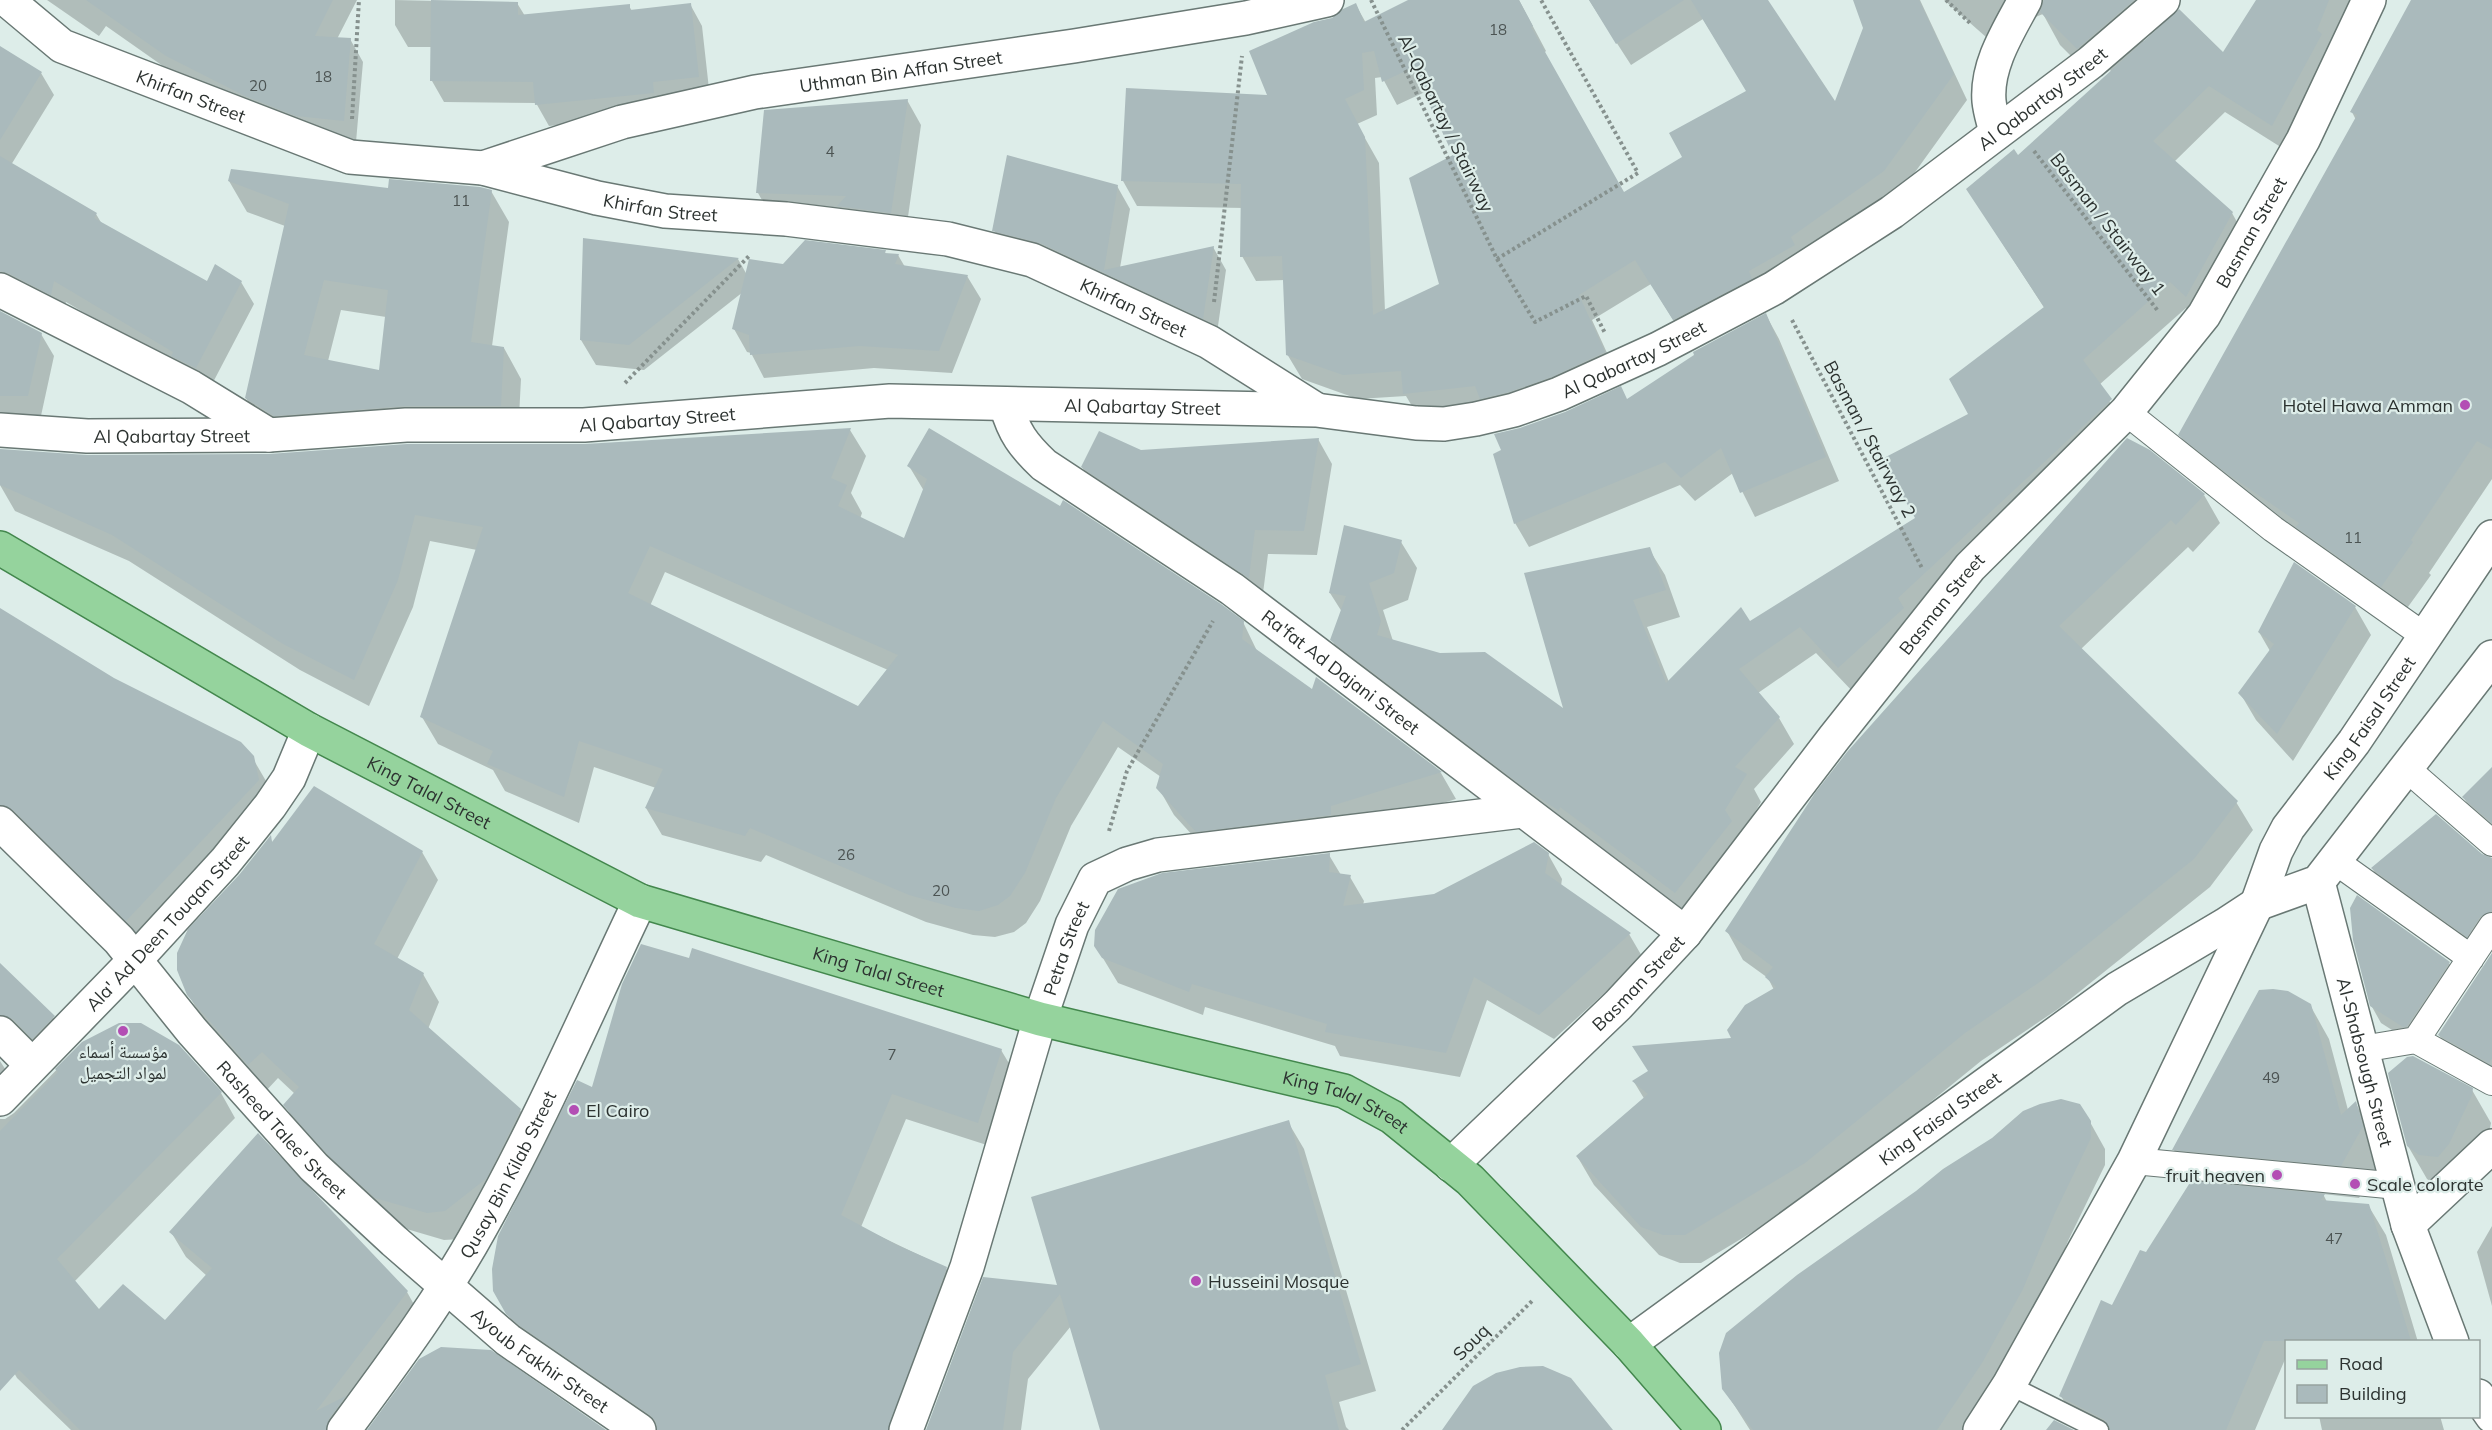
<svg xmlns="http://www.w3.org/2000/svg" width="2492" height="1430" viewBox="0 0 2492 1430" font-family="Mulish,'Noto Naskh Arabic',sans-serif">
<rect width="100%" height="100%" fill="#ddede9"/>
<path fill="#0003" fill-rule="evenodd" d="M47 0H357L337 39H350L363 62 356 142 180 78 106 26 99 36Z
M395 0 517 3 525 16 629 6 632 11 690 4 702 26 710 98 665 114 549 126 536 103 444 102 432 81V47H408L395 25Z
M1411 0H1519L1546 51 1544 53 1624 194 1684 157 1748 92 1703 19 1631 65 1589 0H1766L1835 104 1864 28 1858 0H1920L1967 100 1895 200 1688 344 1651 284 1592 320 1618 377 1419 418 1406 396 1358 399 1302 379 1287 354 1285 280 1256 281 1242 256 1243 208 1137 206 1123 181 1269 96 1332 19 1356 5 1366 23ZM1382 77 1397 105 1425 92 1455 155 1440 285 1385 311 1379 163 1357 124 1377 115 1375 78Z
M1944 0H2156L2132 21 2144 42 2223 55 2258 0H2354L2287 151 2225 112 2174 162 2232 213 2247 240 2202 322 2186 308 2099 385 2126 427 1854 693 1816 653 1758 693 1779 718 1794 744 1754 789 1761 802 1691 919 1347 667 1332 640 1342 612 1330 593 1401 542 1417 568 1408 600 1383 610 1393 641 1566 712 1649 549 1665 575 1680 617 1647 627 1669 682 1749 623 1917 519 1970 415 2045 309 1968 190 2017 157 2112 72 2110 70 2096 81 2060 45 2043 14 2033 18 2003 52Z
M2413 0 2492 2V479L2429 573 2431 575 2400 618 2199 467 2180 435 2356 120 2352 112Z
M0 48 41 73 54 95 11 165 96 214 102 224 208 283 241 282 254 304 209 390 181 370 66 302 63 316 0 299Z
M907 100 921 125 905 238 772 218 758 193Z
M229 181 389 189 491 191 509 222 492 346 504 348 521 379 518 436 264 429 246 398 285 226 247 212ZM341 310 386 317 380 372 328 361Z
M1117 186 1130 209 1120 268 1213 247 1226 270 1216 340 1007 253 994 230Z
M585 240 738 259 747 275 784 265 885 252 886 255H898L905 267 967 276 981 299 952 373 874 368 764 378 751 353 747 352 734 329 743 292 644 370 596 365 581 340Z
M0 313 41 334 54 356 39 425 0 419Z
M1766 315 1779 339 1839 481 1755 517 1733 473 1695 501 1680 485 1529 547 1515 523Z
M850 430 866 456 851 493 862 513 860 519 905 540 924 491 909 466 1243 622 1258 653 1312 692 1317 679 1441 773 1456 799 1346 833 1213 858 1174 815 1158 787 1161 777 1118 747 1071 826 1040 901 1026 923 1014 932 995 937 973 935 926 922 766 855 761 862 662 835 646 808 656 788 594 767 579 823 505 791 493 770 438 744 422 717 477 550 430 541 413 607 369 706 300 670 129 561 15 511 0 485V457L269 455 586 445ZM665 572 888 670 858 708 650 606Z
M1318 439 1332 464 1317 555 1268 554 1262 601 1096 491 1082 467 1141 451Z
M2204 495 2220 523 2193 552 2188 547 2081 649 2236 802 2253 830 2210 887 2058 1009 1981 1061 1821 1191 1701 1263H1680L1659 1255 1594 1185 1577 1156 1645 1100 1634 1082 1733 1039 1774 990 1768 978 1743 960 1727 931 1848 753Z
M2355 607 2371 635 2293 761 2256 720 2240 693 2270 651 2259 632Z
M0 609 113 680 252 757 266 781 271 803 140 942 0 817Z
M2492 769V834L2478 822 2464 798Z
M270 838 273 843 422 852 438 880 397 959 423 974 439 1002 428 1029 520 1110 536 1138 461 1239 444 1240 393 1225 301 1133 285 1105 295 1094 278 1078 265 1092 205 1023 188 994 240 876Z
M1548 854 1562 879 1561 886 1629 934 1643 958 1554 1039 1487 1000 1460 1077 1340 1056 1335 1046 1205 1007 1203 1015 1118 983 1095 945 1329 855 1341 875 1350 877 1364 901 1363 905 1434 896Z
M2482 856 2492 858V944L2481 960 2386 892 2372 868Z
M2492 956V1081L2453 1059 2439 1035Z
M2449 963 2459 980 2414 1044 2381 1023 2371 1005Z
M0 970 53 1017 68 1042 0 1046Z
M2310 1005 2329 1039 2348 1110 2356 1104 2374 1136 2381 1160 2359 1198 2323 1194 2327 1202 2368 1205 2386 1235 2418 1342H2302L2299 1327 2293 1342H2286V1357L2255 1430H2086L2078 1426 2061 1396 2113 1307 2193 1182 2174 1150Z
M83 1043 221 1093 235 1118 74 1282 99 1311 165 1322 207 1276 186 1257 171 1232 407 1292 421 1317 353 1430H71L17 1378 8 1362 0 1368V1119H5L14 1113Z
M1001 1050 1016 1075 993 1147 906 1119 861 1227 946 1268 961 1293 909 1430H652L523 1339 494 1291 593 1090Z
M0 1061 20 1092 0 1112Z
M2472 1090 2491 1123 2490 1128 2468 1177 2439 1187 2427 1179 2408 1146Z
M1288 1122 1304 1149 1376 1391 1339 1402 1346 1427 1349 1430H1102L1071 1326 1028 1379 1021 1430H935L1059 1286Z
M2090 1122 2105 1149V1165L2068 1241 2037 1318 1969 1430H1750L1724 1389Z
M2492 1226V1306L2477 1252Z
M2319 1416H2440L2444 1430H2322Z"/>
<path fill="#aababc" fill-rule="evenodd" d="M86 0H333L315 36 351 38 344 121 296 116 245 96 166 56Z
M431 0 518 2V15L630 4V10L691 3 699 77 653 82 654 93 535 105 533 82 430 81Z
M1408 0H1519L1533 26 1531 27 1624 192 1682 157 1669 133 1746 91 1691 0H1768L1835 101 1863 28 1853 0H1919L1954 74 1884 171 1791 237 1795 245 1749 271 1752 279 1673 320 1635 260 1579 295 1605 352 1552 377 1509 392 1480 399 1475 386 1403 394 1401 371 1343 375 1286 355 1282 256 1240 257 1241 184 1121 181 1126 88 1267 95 1249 51 1314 22 1332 18 1343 9 1356 3 1364 22ZM1374 51 1382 82 1412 68 1453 155 1409 178 1439 284 1373 315 1365 137 1345 99 1364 90 1362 53Z
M1589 0H1684L1616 44Z
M2044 0H2134L2077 49 2040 12Z
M2256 0H2329L2317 30 2322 34 2272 126 2209 86 2153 141 2233 212 2186 297 2170 282 2083 360 2112 399 1898 598 1904 608 1838 668 1800 627 1739 669 1780 717 1735 767 1747 774 1725 810 1732 821 1675 893 1560 807 1559 811 1525 788 1330 640 1346 596 1329 593 1344 525 1402 540 1394 573 1369 583 1381 621 1377 635 1440 653 1485 652 1563 708 1524 573 1650 547 1666 590 1633 600 1666 683 1741 607 1750 621 1915 518 1882 459 1968 414 1949 379 2044 307 1966 189 2014 149 2018 155 2179 9 2223 52Z
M2411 0H2492V449L2477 441 2411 540 2413 542 2381 587 2296 527 2299 523 2225 472 2178 435 2357 115 2350 112Z
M0 46 42 72 0 140Z
M908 99 891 213 837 206 846 196 756 193 764 110Z
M1007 155 1118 185 1104 270 1214 246 1203 319 1040 243 992 231Z
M0 156 97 213 94 218 207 281 215 264 242 281 196 368 171 356 173 352 54 281 51 295 8 273 0 271Z
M231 169 388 188 389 179 480 187 492 190 471 342 504 347 501 406H405L274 416 245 398 289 204 228 181ZM324 280 388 290 379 370 304 355Z
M583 238 739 258 629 345 580 340Z
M805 240 886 250 885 253 899 254 895 264 968 275 939 351 860 346 750 355 749 335 732 329 749 259 783 264Z
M0 311 42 333 28 396H0Z
M1766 313 1826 457 1740 493 1721 448 1681 478 1665 462 1514 524 1493 454 1501 450 1494 434 1520 428 1565 412 1621 386 1627 399 1694 355 1693 352Z
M851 428 831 478 847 485 838 506 904 538 927 479 907 466 929 428 1060 506 1063 500 1221 604 1244 621 1242 639 1312 689 1316 677 1442 772 1331 806V815L1196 832 1156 788 1163 764 1103 721 1056 798 1025 873 1010 896 998 905 979 911 956 908 909 895 750 828 745 836 645 808 663 769 579 741 564 797 487 764 493 751 420 717 483 527 415 515 398 580 354 680 283 644 112 535 0 485V449L87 455 269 454 407 444H585ZM650 546 898 655 858 706 628 593Z
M1099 431 1141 450 1319 438 1304 531 1255 530 1249 578 1081 467Z
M2127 438 2150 450 2205 494 2176 525 2171 520 2059 626 2238 801 2194 859 2044 979 1965 1033 1805 1163 1685 1235H1663L1641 1227 1576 1156 1648 1094 1632 1081 1648 1071 1632 1046 1731 1038 1727 1030 1745 1005 1776 987 1765 977 1773 967 1725 931 1815 793 1847 752Z
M2294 562 2356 606 2277 734 2238 693 2274 644 2258 632Z
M0 608 114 678 241 742 254 756 259 780 126 921 13 810 0 805Z
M2492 767V823L2462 797Z
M314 786 423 851 374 944 424 973 409 1010 521 1109 487 1178 445 1211 427 1213 375 1198 327 1154 283 1105 299 1087 262 1052 248 1065 187 995 177 970V953L188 929 239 875 271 835 272 842Z
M2436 814 2482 854 2492 858V911L2480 917 2467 937 2371 868Z
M1534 842 1549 853 1545 873 1631 933 1539 1015 1474 977 1446 1053 1325 1032 1327 1024 1192 984 1189 992 1102 958 1094 946 1095 930 1118 889 1162 873 1330 853 1329 872 1351 875 1343 906 1434 894Z
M2357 895 2450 962 2407 1026 2403 1027 2370 1006 2353 940 2350 908Z
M641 944 689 958 692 948 1002 1049 978 1123 892 1094 841 1215 897 1245 947 1267 888 1430H657L656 1421 650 1415 519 1325 506 1314 493 1291 492 1269 498 1236 577 1080 592 1087 622 984Z
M2492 953V1058L2489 1063 2438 1035Z
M0 963 55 1016 32 1039 13 1019 0 1015Z
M2273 989 2288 991 2311 1004 2341 1115 2356 1101 2363 1126 2341 1166 2172 1150 2259 990Z
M119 1023H141L179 1045 222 1092 57 1259 99 1309 123 1284 165 1320 212 1268 169 1232 258 1133 408 1291 316 1411 346 1396 329 1419 326 1430H80L19 1370 0 1391V1131L58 1072 55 1069 82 1042Z
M2413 1056 2473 1088 2472 1095 2449 1144 2438 1157 2419 1155 2407 1146 2389 1078 2388 1073 2407 1057Z
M2061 1099 2080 1104 2091 1121V1138L2054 1215 2023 1289 1982 1363 1937 1430H1753L1722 1389 1719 1353 1726 1333 1797 1275 1916 1191 1943 1169 1992 1138 2023 1111 2040 1104Z
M1289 1120 1361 1364 1325 1375 1339 1430H1100L1060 1294 1013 1352 1003 1430H926L983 1277 1057 1285 1031 1197Z
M2191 1181 2325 1194 2321 1200 2369 1204 2411 1341H2264L2226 1430H2110L2105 1420 2059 1396 2101 1300 2112 1305 2140 1250 2146 1252Z
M441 1347 491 1350 606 1430H367L419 1359Z
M1543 1366 1571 1378 1613 1430H1442L1473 1386 1496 1373 1520 1367Z
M2054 1420 2074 1430H2046Z"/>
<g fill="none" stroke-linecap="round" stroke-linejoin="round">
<defs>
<path id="service" d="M2009 1385 2099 1430"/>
<path id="pedestrian" d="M2126 412 2273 529 2426 637
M2407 769 2492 843
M2335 861 2471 958
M2492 926 2416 1040 2492 1082
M2362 1049 2416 1040
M2134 1161 2398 1186"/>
<g id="minor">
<path id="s1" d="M7 0 62 46 350 157 483 168 597 198 665 211 786 219 948 239 1032 260 1209 342 1315 409"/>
<path d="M1996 133C1994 123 1990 112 1989 101 1986 65 2009 30 2025 0"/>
<path id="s2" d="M483 168 622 122 755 92 1074 46 1246 18 1327 0"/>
<path d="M0 290 191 387 269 435"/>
<path id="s3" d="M1006 405C1014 433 1023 445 1044 465L1232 589 1685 933"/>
<path id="s4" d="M0 430 87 436 269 435 406 425H584L890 401 1316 410 1416 423 1444 424 1476 419 1514 410 1559 394 1658 349 1774 288 1892 212 2091 62 2163 0"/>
<path id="s5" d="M0 823 119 940 192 1031 314 1167 394 1241 508 1340 639 1430"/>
<path d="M0 1033 32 1065"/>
<path id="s6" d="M0 1099 135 960 225 862 270 806 289 778 309 730"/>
<path d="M2408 1225 2492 1146"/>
<path id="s7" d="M344 1430C392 1365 442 1298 481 1227 540 1122 588 1010 640 901"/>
<path id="s8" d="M906 1430 967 1267 1040 1019 1072 925 1095 879 1127 864 1158 855 1522 811"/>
</g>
<g id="secondary">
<path id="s9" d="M2318 882 2408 1225 2452 1342"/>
<path id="s10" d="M1451 1165 1618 1005 1685 933 1834 738 1970 567 2126 412 2204 315 2303 140 2369 0"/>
<path id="s11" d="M1629 1344 2117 989 2225 925 2257 904 2318 882 2492 657"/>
<path d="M2478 1396 2492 1416"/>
<path id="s12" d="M1980 1430 2009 1385 2134 1161 2257 904 2276 851 2288 828 2354 742 2492 537"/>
</g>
<g id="primary">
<path id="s13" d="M0 548 309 730 640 901 1040 1019 1344 1091 1392 1117 1470 1180 1629 1344 1704 1430"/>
</g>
</defs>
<use href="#service" stroke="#697874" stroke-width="21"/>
<use href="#pedestrian" stroke="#697874" stroke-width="28"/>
<use href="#minor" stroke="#697874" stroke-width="36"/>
<use href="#secondary" stroke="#697874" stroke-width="36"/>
<use href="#primary" stroke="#43874d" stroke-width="36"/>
<path stroke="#86918e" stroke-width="4" stroke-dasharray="3 3" stroke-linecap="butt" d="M1371 0 1497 259 1535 322 1586 296 1605 333
M1946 0 1971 24
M352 119 359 0
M2034 151 2158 311
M1497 259 1638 173 1541 0
M1214 302 1242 56
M1792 320 1922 568
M625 383 749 256
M1109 831 1127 771 1213 621
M1402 1430 1533 1300"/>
<use href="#service" stroke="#fff" stroke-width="18"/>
<use href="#pedestrian" stroke="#fff" stroke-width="26"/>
<use href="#minor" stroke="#fff" stroke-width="33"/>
<use href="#secondary" stroke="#fff" stroke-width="33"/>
<use href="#primary" stroke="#95d39d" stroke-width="33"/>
</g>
<g fill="#b34eb4" stroke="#ddede9" stroke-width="2">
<circle cx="2465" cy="405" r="6"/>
<circle cx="123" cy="1031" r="6"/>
<circle cx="574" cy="1110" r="6"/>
<circle cx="2277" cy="1175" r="6"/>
<circle cx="2355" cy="1184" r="6"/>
<circle cx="1196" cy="1281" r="6"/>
</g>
<g text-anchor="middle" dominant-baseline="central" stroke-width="4.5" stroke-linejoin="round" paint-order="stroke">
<g font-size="15" fill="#4c5453">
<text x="1498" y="29">18</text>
<text x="323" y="76">18</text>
<text x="258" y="85">20</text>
<text x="830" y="151">4</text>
<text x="461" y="200">11</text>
<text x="2353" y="537">11</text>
<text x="846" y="854">26</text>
<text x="941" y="890">20</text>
<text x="892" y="1054">7</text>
<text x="2271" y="1077">49</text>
<text x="2334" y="1238">47</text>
</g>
<g font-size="18" fill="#2c3230" stroke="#ddede9">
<text stroke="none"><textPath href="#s2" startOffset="430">Uthman Bin Affan Street</textPath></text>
<text stroke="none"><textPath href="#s1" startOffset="210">Khirfan Street</textPath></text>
<text stroke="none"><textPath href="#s4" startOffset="2134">Al Qabartay Street</textPath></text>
<text transform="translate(1446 123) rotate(64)">Al-Qabartay / Stairway</text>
<text stroke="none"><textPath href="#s1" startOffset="696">Khirfan Street</textPath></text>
<text transform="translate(2108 224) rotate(52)">Basman / Stairway 1</text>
<text stroke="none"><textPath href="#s10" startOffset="1233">Basman Street</textPath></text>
<text stroke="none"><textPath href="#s1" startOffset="1184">Khirfan Street</textPath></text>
<text stroke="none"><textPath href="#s4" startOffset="1648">Al Qabartay Street</textPath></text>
<text stroke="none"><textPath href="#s4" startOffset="1144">Al Qabartay Street</textPath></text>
<text stroke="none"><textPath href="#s4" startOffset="658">Al Qabartay Street</textPath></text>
<text stroke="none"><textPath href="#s4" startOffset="172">Al Qabartay Street</textPath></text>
<text transform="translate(1870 439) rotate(62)">Basman / Stairway 2</text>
<text stroke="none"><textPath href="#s10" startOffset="747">Basman Street</textPath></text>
<text stroke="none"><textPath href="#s3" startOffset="434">Ra'fat Ad Dajani Street</textPath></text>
<text stroke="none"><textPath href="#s12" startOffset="814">King Faisal Street</textPath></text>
<text stroke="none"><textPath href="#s13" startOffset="494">King Talal Street</textPath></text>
<text stroke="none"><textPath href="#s6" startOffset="243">Ala' Ad Deen Touqan Street</textPath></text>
<text stroke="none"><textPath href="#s8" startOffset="508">Petra Street</textPath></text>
<text stroke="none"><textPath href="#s13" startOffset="980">King Talal Street</textPath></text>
<text stroke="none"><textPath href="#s10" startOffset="261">Basman Street</textPath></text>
<text stroke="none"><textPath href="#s9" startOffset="186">Al-Shabsough Street</textPath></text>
<text stroke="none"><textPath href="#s13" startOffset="1466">King Talal Street</textPath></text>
<text stroke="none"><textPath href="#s11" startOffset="384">King Faisal Street</textPath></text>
<text stroke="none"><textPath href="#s5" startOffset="417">Rasheed Talee' Street</textPath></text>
<text stroke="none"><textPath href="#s7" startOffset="304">Qusay Bin Kilab Street</textPath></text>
<text transform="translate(1471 1342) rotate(-45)">Souq</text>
<text stroke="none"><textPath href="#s5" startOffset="764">Ayoub Fakhir Street</textPath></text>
</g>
<g font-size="18" fill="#2c3230" stroke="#ddede9" text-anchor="start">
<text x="2453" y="405" text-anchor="end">Hotel Hawa Amman</text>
<text x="123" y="1051" text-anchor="middle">مؤسسة أسماء<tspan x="123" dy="21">لمواد التجميل</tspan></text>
<text x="586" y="1110">El Cairo</text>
<text x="2265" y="1175" text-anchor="end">fruit heaven</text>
<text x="2367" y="1184">Scale colorate</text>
<text x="1208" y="1281">Husseini Mosque</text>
</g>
</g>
<rect x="2285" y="1340" width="195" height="78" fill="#ddede9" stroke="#96a29f" stroke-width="1.5"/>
<rect x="2297" y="1360" width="30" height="9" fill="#95d39d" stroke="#96a29f" stroke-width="1.5"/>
<text x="2339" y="1370" font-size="18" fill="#2c3230">Road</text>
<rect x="2297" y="1385" width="30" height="18" fill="#aababc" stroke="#96a29f" stroke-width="1.5"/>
<text x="2339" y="1400" font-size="18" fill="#2c3230">Building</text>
</svg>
